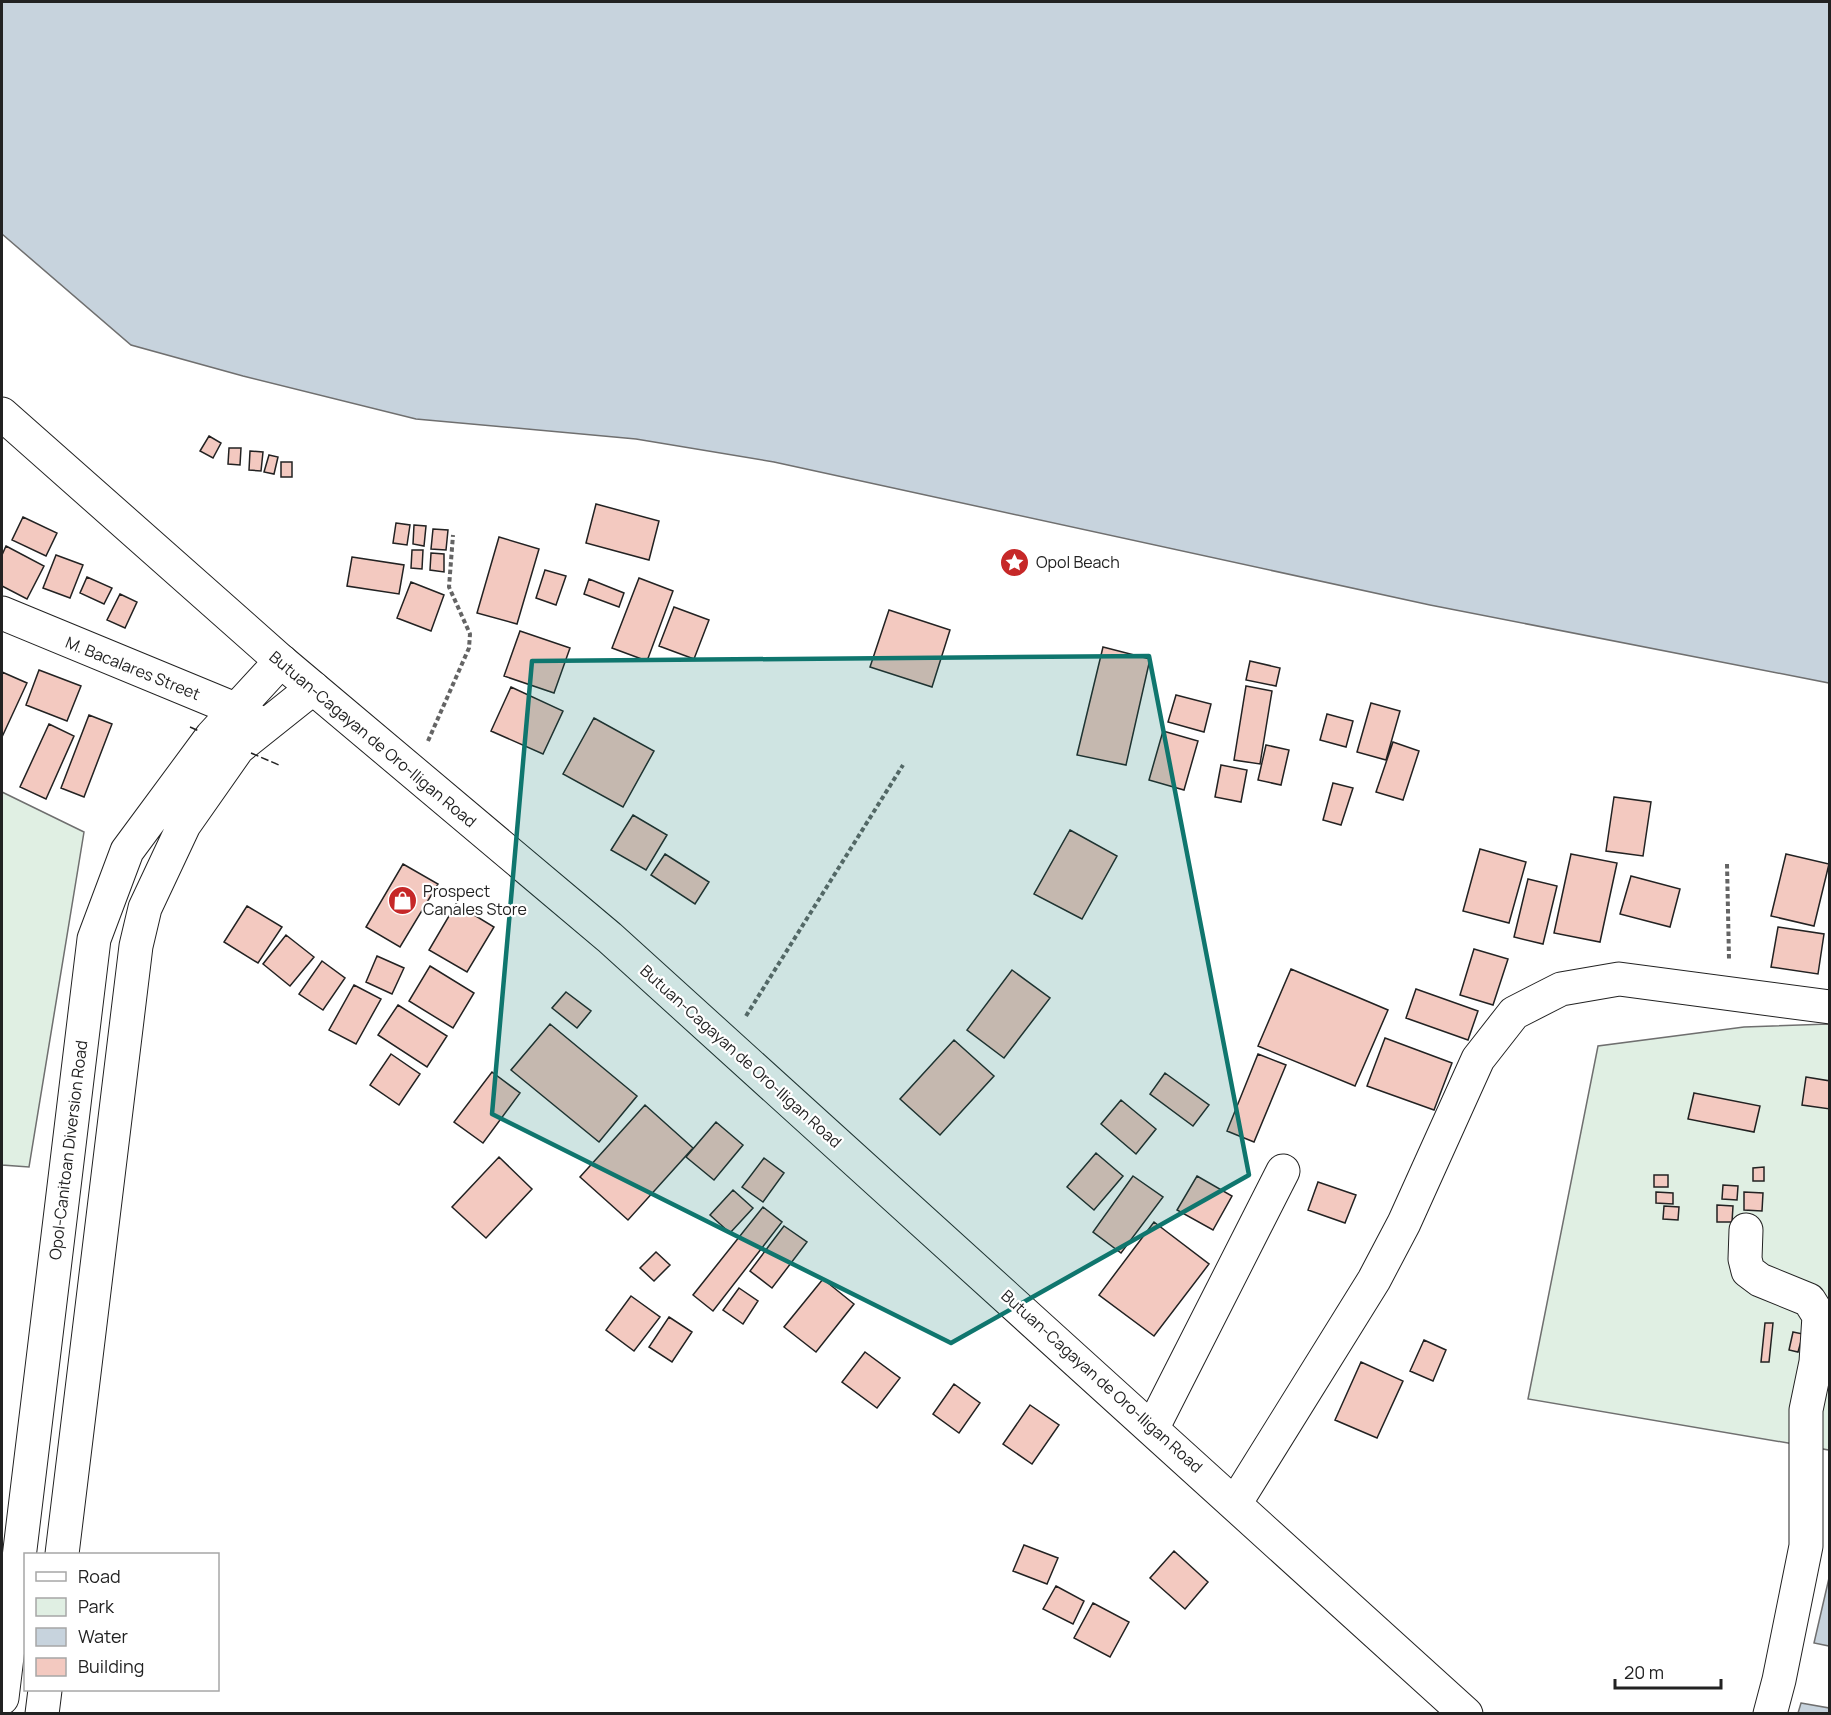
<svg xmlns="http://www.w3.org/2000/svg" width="1831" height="1715" viewBox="0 0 1831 1715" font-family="Manrope,sans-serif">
<rect width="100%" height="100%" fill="#fff"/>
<path fill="#e0efe3" stroke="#6f6f6f" stroke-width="1.5" d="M2 792 84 832 29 1167 2 1165Z
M1829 1024V1450L1528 1399 1598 1046 1744 1027Z"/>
<path fill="#c7d3dd" stroke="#6f6f6f" stroke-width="1.5" d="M2 2H1829V683L1430 605 774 462 636 439 416 419 243 376 131 345 2 234Z
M1829 1578V1646L1814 1643Z
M1801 1703 1829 1708V1713H1798Z"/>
<path fill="#f3c9c0" stroke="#222" stroke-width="1.5" d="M209 436 221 443 213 458 200 451Z
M229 448H241L240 465 228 464Z
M250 451 263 452 261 471 249 470Z
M269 455 278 457 274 474 264 472Z
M281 462H292V477H281Z
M596 504 659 521 649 560 586 543Z
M23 517 57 533 46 556 12 540Z
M396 523 410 525 407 545 393 543Z
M414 525 426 526 424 546 413 544Z
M433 529 448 530 446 550 431 549Z
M499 537 539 549 517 624 477 613Z
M6 546 44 566 27 599 2 586V555Z
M412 550H423L422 569 411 568Z
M431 553 444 554V572L430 570Z
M56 555 83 565 70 598 43 588Z
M352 557 404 565 399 594 347 586Z
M545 570 566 576 556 605 536 598Z
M87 577 112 588 104 604 80 593Z
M639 578 673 591 647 661 612 648Z
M589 579 624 593 619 607 584 594Z
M411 582 444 595 431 631 397 618Z
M120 594 137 602 125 628 107 620Z
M674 607 709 620 694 659 659 646Z
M889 610 950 630 932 687 870 667Z
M520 631 570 648 554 693 504 676Z
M1103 647 1150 659 1126 765 1077 755Z
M1250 661 1280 668 1276 686 1246 680Z
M39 670 81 686 67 721 26 705Z
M2 672 27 683 2 737Z
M1246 686 1272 691 1260 764 1234 760Z
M511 687 563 711 543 754 491 731Z
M1176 695 1211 704 1204 732 1168 722Z
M1371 703 1400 711 1386 760 1357 752Z
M1327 714 1353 721 1346 747 1320 740Z
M89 715 112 724 84 797 61 788Z
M594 718 654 751 623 807 563 774Z
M49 724 74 736 46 799 20 787Z
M1163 731 1198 741 1184 790 1149 780Z
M1393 742 1419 751 1403 800 1376 792Z
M1266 745 1289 750 1281 785 1258 780Z
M1221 765 1247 770 1241 802 1215 797Z
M1333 783 1353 788 1341 825 1323 820Z
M1614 797 1651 802 1643 856 1606 851Z
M633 815 667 835 646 870 611 850Z
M1070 830 1117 856 1082 919 1034 894Z
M1480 849 1526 862 1509 923 1463 911Z
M665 854 709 882 695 904 651 875Z
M1571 854 1617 863 1600 942 1554 933Z
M1786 854 1829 864 1814 926 1771 916Z
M403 864 438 884 400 947 366 927Z
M1631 876 1680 889 1670 927 1620 914Z
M1528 879 1557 886 1543 944 1514 937Z
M456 904 494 927 467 972 429 950Z
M247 906 282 927 258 963 224 942Z
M1778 927 1824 934 1818 974 1771 967Z
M286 935 314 957 290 986 263 964Z
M1474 949 1508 959 1493 1005 1460 995Z
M377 956 404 968 392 994 366 982Z
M322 961 345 978 323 1010 299 994Z
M430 966 474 993 453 1028 409 1001Z
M1291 969 1388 1010 1355 1086 1258 1046Z
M1012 970 1050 998 1004 1058 967 1030Z
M354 985 381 999 356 1044 329 1030Z
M1416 989 1478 1011 1468 1040 1406 1018Z
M566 992 591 1011 577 1028 552 1008Z
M398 1005 447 1036 427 1067 378 1035Z
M550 1024 637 1096 599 1142 511 1070Z
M1385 1038 1452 1063 1434 1110 1367 1086Z
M954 1040 994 1076 940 1135 900 1099Z
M391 1054 420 1074 399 1105 370 1085Z
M1258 1054 1286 1065 1254 1142 1227 1131Z
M492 1072 520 1093 483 1143 454 1122Z
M1165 1073 1209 1105 1193 1126 1150 1094Z
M1806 1077 1830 1081V1109L1802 1105Z
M1694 1093 1760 1106 1754 1132 1688 1119Z
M1121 1100 1156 1129 1136 1154 1101 1124Z
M645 1105 693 1148 628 1220 580 1177Z
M716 1122 743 1145 714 1180 686 1157Z
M1096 1153 1123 1176 1094 1210 1067 1187Z
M499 1157 532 1189 486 1238 452 1207Z
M764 1158 784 1173 763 1202 742 1187Z
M1764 1167V1181H1753V1168Z
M1654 1175H1668V1187H1654Z
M1133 1176 1163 1197 1121 1253 1093 1232Z
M1197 1176 1232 1196 1213 1230 1177 1210Z
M1318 1182 1356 1195 1345 1223 1308 1210Z
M1723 1185 1738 1186 1737 1200 1722 1199Z
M733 1190 753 1208 730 1233 710 1215Z
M1656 1192 1673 1193V1204L1656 1203Z
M1744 1192 1763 1193 1762 1211 1744 1210Z
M1717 1205 1733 1206 1732 1222H1717Z
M1664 1206 1679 1207 1678 1220 1663 1219Z
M763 1207 782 1222 713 1311 693 1295Z
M1154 1222 1209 1264 1154 1336 1099 1295Z
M784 1226 807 1242 772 1288 750 1271Z
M656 1252 670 1265 654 1281 640 1268Z
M823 1279 854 1304 816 1352 784 1327Z
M739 1288 758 1301 743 1324 723 1310Z
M631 1296 660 1317 634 1351 606 1330Z
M669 1317 692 1332 672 1362 649 1347Z
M1765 1323H1773L1769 1362H1761Z
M1793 1332 1803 1334 1798 1352 1789 1350Z
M1424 1340 1446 1350 1433 1381 1410 1371Z
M865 1352 900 1378 877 1408 842 1382Z
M1361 1362 1403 1381 1377 1438 1335 1420Z
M954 1384 980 1403 959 1433 933 1414Z
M1030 1405 1059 1425 1032 1464 1003 1444Z
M1024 1545 1058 1558 1047 1584 1013 1571Z
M1174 1551 1208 1582 1185 1609 1150 1578Z
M1056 1586 1084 1601 1073 1624 1043 1609Z
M1093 1603 1129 1622 1110 1657 1074 1638Z"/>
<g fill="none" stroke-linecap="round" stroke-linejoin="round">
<defs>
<path id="minor" d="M2 613 237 710 260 723
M1746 1230 1745 1259 1748 1271 1760 1280 1809 1300 1819 1316 1816 1362 1806 1410V1546L1779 1680 1770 1714
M1153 1427 1283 1171
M1236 1502 1374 1280 1404 1223 1478 1059 1514 1013 1561 989 1619 979 1830 1007"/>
<path id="major" d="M62 1554 136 946 145 908 184 825 238 748 313 688
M2 1698 94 939 127 851 212 736 281 661
M42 1714 45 1690"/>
<path id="highway" d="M2 414 281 661 609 937 1466 1714"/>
</defs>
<use href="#minor" stroke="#222" stroke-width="35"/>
<use href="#major" stroke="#222" stroke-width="35"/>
<use href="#highway" stroke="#222" stroke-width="35"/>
<path stroke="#646464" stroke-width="4" stroke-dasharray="4.5 3" stroke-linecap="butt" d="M428 741 469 648 470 634 449 587 453 535
M1727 864 1729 959
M746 1016 903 765"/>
<use href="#minor" stroke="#fff" stroke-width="33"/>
<use href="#major" stroke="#fff" stroke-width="33"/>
<use href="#highway" stroke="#fff" stroke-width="33"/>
<path stroke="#222" stroke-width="1.5" stroke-dasharray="8 3" stroke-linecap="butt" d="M190 727 199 731
M251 753 279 765"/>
</g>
<path fill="#0f766e" fill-opacity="0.2" stroke="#0f766e" stroke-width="4.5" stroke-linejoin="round" d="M1149 656 1249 1175 951 1343 492 1114 532 661Z"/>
<defs>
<symbol id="sight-disc" viewBox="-11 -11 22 22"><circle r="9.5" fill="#c62828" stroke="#fff"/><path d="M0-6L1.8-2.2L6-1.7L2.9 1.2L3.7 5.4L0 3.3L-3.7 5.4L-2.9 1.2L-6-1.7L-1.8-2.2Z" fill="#fff"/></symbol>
<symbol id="shop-disc" viewBox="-11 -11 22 22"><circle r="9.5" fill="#c62828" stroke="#fff"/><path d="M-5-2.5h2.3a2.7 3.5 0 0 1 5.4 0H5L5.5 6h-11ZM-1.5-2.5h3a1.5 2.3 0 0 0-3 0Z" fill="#fff"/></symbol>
</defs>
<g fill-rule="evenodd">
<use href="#sight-disc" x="998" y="546" width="33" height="33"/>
<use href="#shop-disc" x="386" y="884" width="33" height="33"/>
</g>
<g text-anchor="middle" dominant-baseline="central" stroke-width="4.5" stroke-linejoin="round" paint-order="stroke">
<g font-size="16" fill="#222" stroke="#fff" text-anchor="start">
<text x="1036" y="562">Opol Beach</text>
<text x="423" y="891">Prospect<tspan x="423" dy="18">Canales Store</tspan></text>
</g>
<g font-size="16" fill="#222" stroke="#fff">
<text transform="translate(133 668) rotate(22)">M. Bacalares Street</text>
<text transform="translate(373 739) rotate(40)">Butuan-Cagayan de Oro-Iligan Road</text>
<text transform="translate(741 1056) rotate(42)">Butuan-Cagayan de Oro-Iligan Road</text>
<text transform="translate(68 1150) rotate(-83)">Opol-Canitoan Diversion Road</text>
<text transform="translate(1102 1381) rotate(42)">Butuan-Cagayan de Oro-Iligan Road</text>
</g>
</g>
<rect width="1831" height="1715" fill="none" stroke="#222222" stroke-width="6"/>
<rect x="24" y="1553" width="195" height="138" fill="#ffffff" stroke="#a7a7a7" stroke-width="1.5"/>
<rect x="36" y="1572" width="30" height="9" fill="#ffffff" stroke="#a7a7a7" stroke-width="1.5"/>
<text x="78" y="1583" font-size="18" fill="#222222">Road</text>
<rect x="36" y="1598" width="30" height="18" fill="#e0efe3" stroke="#a7a7a7" stroke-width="1.5"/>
<text x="78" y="1613" font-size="18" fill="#222222">Park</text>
<rect x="36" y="1628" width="30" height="18" fill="#c7d3dd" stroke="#a7a7a7" stroke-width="1.5"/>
<text x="78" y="1643" font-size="18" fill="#222222">Water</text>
<rect x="36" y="1658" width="30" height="18" fill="#f3c9c0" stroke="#a7a7a7" stroke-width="1.5"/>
<text x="78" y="1673" font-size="18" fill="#222222">Building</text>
<path d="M1615 1679v9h106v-9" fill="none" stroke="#222222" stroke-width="3"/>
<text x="1624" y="1679" font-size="18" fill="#222222" stroke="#ffffff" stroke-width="4.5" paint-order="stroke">20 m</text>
</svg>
